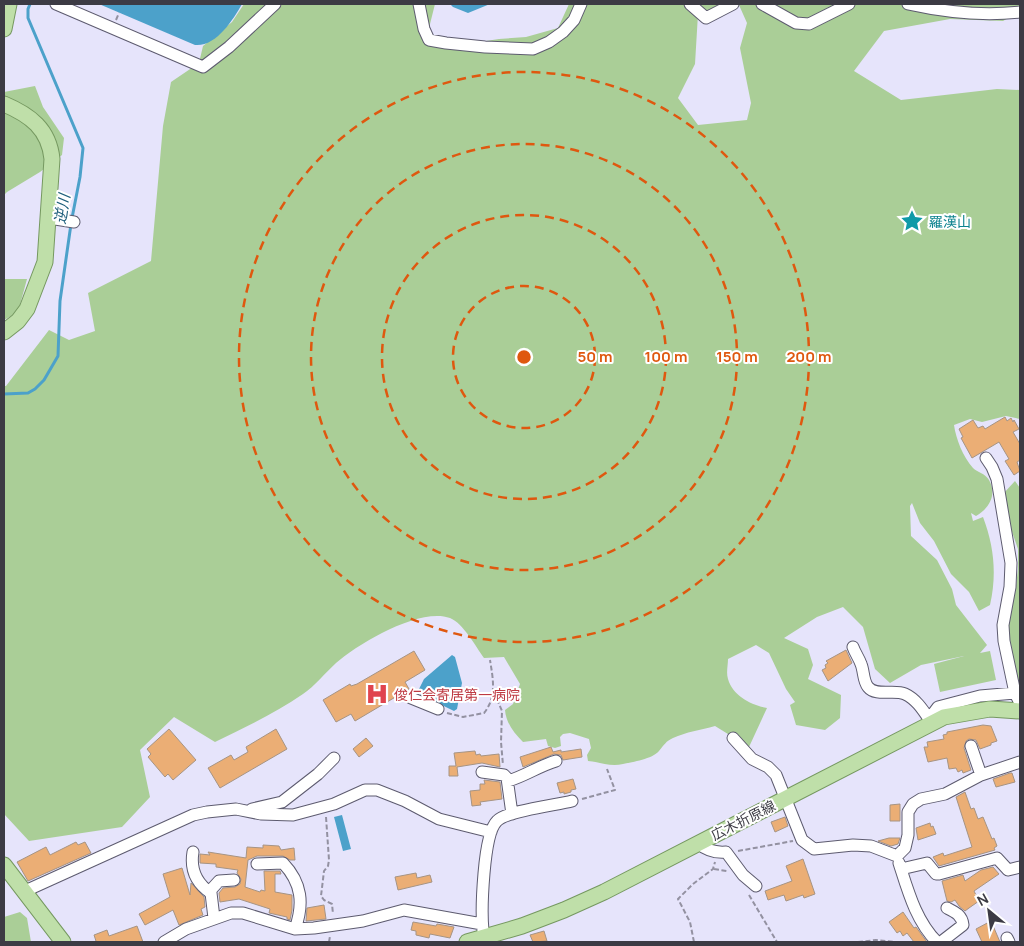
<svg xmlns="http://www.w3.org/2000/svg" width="1024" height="946" viewBox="0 0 1024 946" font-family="Manrope,'Noto Sans JP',sans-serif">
<rect width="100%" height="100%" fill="#e6e4fb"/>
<path fill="#aace97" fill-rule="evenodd" d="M244 4H435L427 36 440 48 499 39 526 37 558 28 569 4H1020V11L1003 21 950 19 884 31 854 71 901 100 997 89 1020 90V419L1006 416 982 422 970 419 954 425C956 439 963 457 973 468 977 472 986 474 989 480 997 494 990 508 976 516L971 513 973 521 983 517C994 546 997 574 990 605L979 611 969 592 951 574 934 541 920 523 912 503 910 506 911 536 937 560 952 589 956 605 987 645 980 653 990 651 996 680 940 692 934 664 964 656 921 665 890 683 875 669 863 627 843 607 817 617 784 638 808 649 813 665 808 679 841 695 840 718 825 730 796 725 790 705 795 702 786 689 769 653 756 645 728 659C728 665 726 673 728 679 733 696 751 705 767 708L749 747 715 726C701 730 686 732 673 738 666 741 664 745 659 751 652 759 633 762 623 764 610 767 600 762 588 761L587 755 591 748 589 739 570 733 563 734 560 737 561 746 555 748 548 746 546 739 523 742C514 733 506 723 505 710L513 704 520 684 504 657 484 658C476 647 463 623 450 618 420 607 359 643 336 663 325 673 315 686 303 694 276 713 245 727 215 742L174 717 140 750 150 797 122 827 29 841 4 814V386H6L49 330 69 340 95 331 88 293 151 261 163 126 171 82 199 63 203 46 232 22ZM739 5 747 23 740 48 751 103 747 120 698 125 678 98 695 64 698 14 719 6Z
M35 86 43 107 64 138 62 155 40 172 7 192 4 195V92Z
M4 277 5 279H27L18 312 4 320Z
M1015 481 1020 488V692L1008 648V617L1015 594 1018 569V549L1010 526 1003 494Z
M20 912 27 918 31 942H4V917Z"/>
<path fill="#4ca1ca" d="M99 4H242C233 20 216 47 195 45Z
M450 4H490L468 13 453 7Z
M452 655 455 657 462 683 457 709 454 711 421 695 418 691 424 679Z
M342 815 351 849 343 851 334 817Z"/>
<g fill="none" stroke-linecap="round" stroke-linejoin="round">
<path stroke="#4ca1ca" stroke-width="3" d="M30 4 28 9V18L83 148 80 177 72 218
M4 394 28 393 35 389 44 380 58 356 60 301 71 224"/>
</g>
<path fill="#ebae75" stroke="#a69484" d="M1005 417 1007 421 1011 418 1013 422 1014 420 1019 429 1013 432 1020 444V460L1017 462 1020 471 1014 475 1005 461 1009 459 999 442 972 458 961 438 963 437 959 429 973 420 978 428 983 426 985 429Z
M846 650 852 663 828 681 822 670 826 668 825 665 828 663 826 661Z
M414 651 425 670 405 682 409 689 355 721 351 714 336 722 323 700 350 684 351 686 357 684Z
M983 725 991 726 997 741 991 743V745L980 749 976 740 969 739 966 741 964 748 971 770 963 773 962 770 958 772 956 768 949 769 947 758 928 762 924 747H928L927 742 944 739 943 735 947 734V732Z
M169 729 196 760 173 780 168 774 165 777 148 757 151 754 147 749Z
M276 729 287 749 220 788 208 768 231 755 234 760 248 752 246 747Z
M366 738 373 746 359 757 353 749Z
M551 747 553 752 561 750V752L581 749 582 757 563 760 561 755 554 754 523 767 520 757Z
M475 751 476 755 480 754 481 756 499 754 500 767 482 763 457 767 458 776H449V766H456L454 753Z
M1010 773H1012L1015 782 996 787 993 779Z
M573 779 576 789 571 790V792L564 794V792L560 793 557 783Z
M484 780 500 782 502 799 480 802 481 805 472 806 470 791 480 790V784H485Z
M965 792 971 809 974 808 978 819 983 817 992 839 994 838 997 846 994 848 995 850 939 866 933 857 943 853 944 856 972 847 956 797Z
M900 804V821H890V805Z
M785 817 788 826 775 832 771 822Z
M930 823 931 827 933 826 936 834 918 840 916 828Z
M889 838H900L898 844 891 846 878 841Z
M76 842 78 845 85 842 91 853 28 881 17 862 46 847 50 855Z
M263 845 279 846 281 850 294 848 295 860H290L283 856H257L248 860 245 887 260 892 261 890 265 891 264 871H280L281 874H275V892L292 895V910L290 920 287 919V917L269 913 270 909 239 899 220 902 219 893 223 888 235 887 240 884 241 879 237 873 238 870 216 867V864L200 863V854L210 855 208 852 246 858 247 847 263 848Z
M803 859 815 894 804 898 803 895 786 901 784 895 768 900 765 891 792 881 786 866Z
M993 867 999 874 974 891 979 901 969 908 965 911 959 906 955 900 951 902 947 901 942 881 963 875 965 881 981 870Z
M182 868 190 895 191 883 204 897 205 907 201 909 203 915 179 925 173 910 145 925 139 914 170 897 163 874Z
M416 873 417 878 430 875 432 882 398 890 395 877Z
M324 905 326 919 306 921 307 908Z
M903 912 914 928 916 927 927 942H914L907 933 903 936 900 931 897 933 889 922Z
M991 921 1000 942H982L976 929Z
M413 922 436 926 437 924 454 927 450 938 430 934 429 938 416 935V931L411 930Z
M137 926 143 942H93L96 941 94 935 107 930 109 936Z
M544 931 547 941 533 942 530 935Z"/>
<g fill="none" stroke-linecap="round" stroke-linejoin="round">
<defs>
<path id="minor" d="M56 4 203 67 229 47 275 4
M419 4 424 29 429 40 446 43 485 47 533 49 549 42 563 32 574 20 581 4
M690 4 706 18 733 4
M762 4 796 23 809 24 849 4
M908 4C944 12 984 16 1020 12
M49 218 74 222
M986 458 992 467 997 479 1011 563 1010 587 1003 625 1004 641 1015 693
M853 647C855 653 859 658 861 664 864 671 863 681 868 687 876 697 894 689 905 694 916 699 923 710 929 719
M411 698 438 709
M931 722 929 719 938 707 980 696 1015 693 1020 703
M733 738 752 759 768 767 776 775 802 840 814 849 853 845 871 846 897 856
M971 746 981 775
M482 772 504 775 507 778 512 814
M508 781C525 776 539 766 556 761
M252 809 282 802 318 774 334 758
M698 843C706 850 715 853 726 852L743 875 756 886
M193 852C190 870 196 883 211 893L214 918
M897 856 905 848 908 835V812L913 804 921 799 945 794 981 775 1020 762
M899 863C908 891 916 921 937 942
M257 864 283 863C302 883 304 904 295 929
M901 869 927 863 936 874H939L997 858 1008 870 1020 867
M23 892 193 815 207 812 236 809 261 814 293 815 334 804 365 790H377L405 801 439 819 491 832
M209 892 219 881 234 880
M483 931C481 911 483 834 497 821 506 811 557 805 572 801
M1007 938 1009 942
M164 942 186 929 231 913H243L295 929 314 928 363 921 404 910 482 924
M941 942 963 925C962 915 955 912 947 908"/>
<path id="major" d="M4 29 9 4
M4 104C30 115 49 129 52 159L45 262 27 309 18 321 4 332
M4 865 63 942
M467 942 522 926 564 910 604 892 944 717 990 709 1020 711"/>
</defs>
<use href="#minor" stroke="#5d5b6f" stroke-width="13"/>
<use href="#major" stroke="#759860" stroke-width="17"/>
<path stroke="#9391a1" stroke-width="2" stroke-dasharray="5 2.5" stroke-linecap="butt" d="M116 20 119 13
M494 692 502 711 501 742 503 765
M447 713 463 717 484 713C497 697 493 679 490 660
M582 799 615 790 607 769
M326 817 329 860 328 866 324 871 321 896 324 900 332 904 333 914
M738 851 793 841
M714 869 727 871
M749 895 777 942
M329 942 330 936
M694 942 690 922 678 899 693 884 713 869 715 862
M858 942 876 940 894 942"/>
<use href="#minor" stroke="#fff" stroke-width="11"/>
<use href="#major" stroke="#bfdfa9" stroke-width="15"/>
</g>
<g fill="none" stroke="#df580f" stroke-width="2.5" stroke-dasharray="9 6">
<circle cx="524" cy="357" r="71"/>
<circle cx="524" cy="357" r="142"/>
<circle cx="524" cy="357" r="213"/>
<circle cx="524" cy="357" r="285"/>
</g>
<defs>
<symbol id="sight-bare" viewBox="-9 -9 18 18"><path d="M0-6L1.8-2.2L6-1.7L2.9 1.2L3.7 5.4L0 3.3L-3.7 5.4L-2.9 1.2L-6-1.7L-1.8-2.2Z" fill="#0f9aa8" stroke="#fff" stroke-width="2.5" paint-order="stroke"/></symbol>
<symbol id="hospital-bare" viewBox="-9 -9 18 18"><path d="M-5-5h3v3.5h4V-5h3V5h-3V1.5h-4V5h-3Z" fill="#e0444e" stroke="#fff" stroke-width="2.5" paint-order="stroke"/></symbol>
</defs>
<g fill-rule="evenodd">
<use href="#sight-bare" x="896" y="205" width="32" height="32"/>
<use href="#hospital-bare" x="361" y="678" width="32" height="32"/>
</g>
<g text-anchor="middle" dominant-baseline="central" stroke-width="4" stroke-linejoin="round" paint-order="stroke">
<g font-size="14" fill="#0d838f" stroke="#fff" text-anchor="start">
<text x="929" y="221">羅漢山</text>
</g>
<g font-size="14" fill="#be3a42" stroke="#fff" text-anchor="start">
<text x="394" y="694">俊仁会寄居第一病院</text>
</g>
<g font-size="14" fill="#3c3b44" stroke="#fff">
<text transform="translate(743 820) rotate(-27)">広木折原線</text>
</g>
<g font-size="15" font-style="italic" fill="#1f5f7c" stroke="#fff">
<text transform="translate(62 209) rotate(-81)">逆川</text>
</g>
</g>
<circle cx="524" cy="357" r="8" fill="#df580f" stroke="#fff" stroke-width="2.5"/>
<g font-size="15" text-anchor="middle" font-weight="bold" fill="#df580f" stroke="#fff" stroke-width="4" stroke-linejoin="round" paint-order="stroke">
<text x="595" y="362">50 m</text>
<text x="666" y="362">100 m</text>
<text x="737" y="362">150 m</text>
<text x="809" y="362">200 m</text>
</g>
<rect width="1024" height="946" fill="none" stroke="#3c3b44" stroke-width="10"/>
<g transform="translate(989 911) rotate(331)" stroke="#ffffff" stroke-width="4" paint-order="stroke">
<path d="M0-4L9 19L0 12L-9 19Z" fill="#3c3b44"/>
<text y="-8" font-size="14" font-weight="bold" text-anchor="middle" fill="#3c3b44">N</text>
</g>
</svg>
